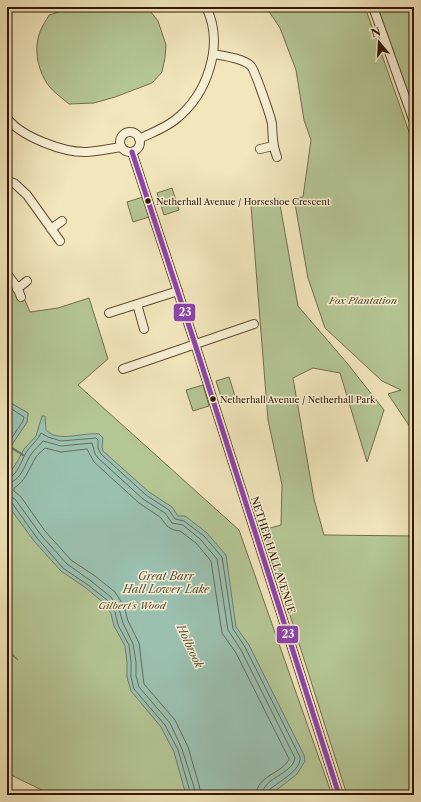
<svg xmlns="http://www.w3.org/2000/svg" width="421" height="802" viewBox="0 0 421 802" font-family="'Libre Caslon Text',serif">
<rect width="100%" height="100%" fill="#f2e6bd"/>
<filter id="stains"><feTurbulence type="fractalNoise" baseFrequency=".005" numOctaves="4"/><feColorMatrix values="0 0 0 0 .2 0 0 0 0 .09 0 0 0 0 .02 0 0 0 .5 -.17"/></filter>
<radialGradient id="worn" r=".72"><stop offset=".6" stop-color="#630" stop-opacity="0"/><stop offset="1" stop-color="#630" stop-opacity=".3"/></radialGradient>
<path fill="#b5c695" stroke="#736e4d" d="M75 7H147L158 21 166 45 165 58 162 72 152 83 115 97 94 103 69 104C61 97 50 90 45 80 37 66 34 47 40 32 42 26 46 21 49 15Z
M266 7H365L414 146V428L410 427 388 394 401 390 382 381 325 328 308 278 294 198 303 197 311 140 304 120 296 70 280 28Z
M377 7H414V110Z
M172 188 179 210 164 215 157 193Z
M143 197 149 217 133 222 127 202Z
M279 199 298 306 347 363 384 410 367 462 340 373 313 368 293 378 314 499 324 535 414 536V795H347L263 530 281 525 282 485 268 420 251 206Z
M7 280 24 298 30 312 58 308 89 298 108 359 78 385 239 530 332 795H52L7 773V651L18 660 7 648V452L27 422 28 413 7 401Z
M229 377 235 396 222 400 216 381Z
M203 385 209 406 193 411 186 390Z"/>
<path fill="#9bc0b0" stroke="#717c6c" d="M7 401 28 413 27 422 7 452Z
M42 416H45L46 430C58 443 83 432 99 434L103 438 102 447 103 451 149 492 172 507 178 516H185L207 533 226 555 236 627 249 645 304 755 305 761 297 774 270 795H186L174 752 161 727 131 691 127 677V663L125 646 114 626 111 614 105 604 86 588 61 571 34 541 12 511 7 502V477L17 462 24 449 36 436Z"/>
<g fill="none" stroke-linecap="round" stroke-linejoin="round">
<path stroke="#666c5a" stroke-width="1" d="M7 406 24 417 23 421 7 445
M7 478C18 477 22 458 27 451 32 444 38 440 41 433L48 437 61 441 96 438 98 440V448L101 454 146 495 169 510 175 519 184 521 204 536 222 557 233 629 245 647 300 757C302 770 278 782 269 790L267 795
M7 483C22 482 25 462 32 453 35 449 40 445 43 441L61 446 92 443 95 454 98 458 143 499 165 513 172 523 183 525 200 539 217 559 228 630 241 650 295 758C292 775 263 777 262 795
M7 496 11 497 15 499 41 535 67 564 91 581 111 597 119 609 123 623 133 644 136 662V676L139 687 170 723 182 749 194 787 195 795
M7 501 12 503 37 538 63 568 88 585 107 600 115 612 118 625 129 645 131 662V677L134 689 165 725 178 750 189 788 190 795
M201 795 199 785 188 747 175 720 144 684 139 643 128 621 124 606 115 592 95 576 71 560 45 531 21 497 14 491V488C26 481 29 468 36 457 38 454 42 451 45 448L61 452 87 449 94 462 139 503 160 517 168 527 174 530 180 531 196 543 211 561 222 633 236 653 289 759C282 774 257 775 256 795"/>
<path stroke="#717c6c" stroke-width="2.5" d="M7 445 23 455"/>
<defs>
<path id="street" d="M373 7 414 122
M213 54C224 56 243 58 251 66 255 71 271 117 272 124 273 138 272 144 277 157
M7 118C21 137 65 153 87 152 99 151 110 149 121 147
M120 142a10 10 0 1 1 20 0a10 10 0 1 1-20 0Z
M139 139C151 133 165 128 175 120 207 95 225 45 206 7
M260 149 273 146
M132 152 195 344 339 795
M7 181 14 183 27 195 60 241
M51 229 62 221
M7 274 17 287 21 297
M17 289 27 281
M137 304 144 329
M109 313 178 291
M123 369 254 324"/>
</defs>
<use href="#street" stroke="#614b33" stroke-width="10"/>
<use href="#street" stroke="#f7efd4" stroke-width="8"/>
<defs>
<path id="bus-1" d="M132 152 195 344 339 795"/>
</defs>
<use href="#bus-1" stroke="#f7efd4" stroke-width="8"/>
<use href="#bus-1" stroke="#8e44ad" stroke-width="5"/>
</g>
<g fill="#311705" stroke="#f7efd4" stroke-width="1.5">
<circle cx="148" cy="201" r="3.5"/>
<circle cx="213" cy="399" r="3.5"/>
</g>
<g text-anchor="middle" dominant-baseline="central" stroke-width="3" stroke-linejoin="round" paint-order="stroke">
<g font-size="9" fill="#311705" stroke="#f7efd4" text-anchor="start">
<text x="156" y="201">Netherhall Avenue / Horseshoe Crescent</text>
<text x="220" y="399">Netherhall Avenue / Netherhall Park</text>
</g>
<g font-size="10" font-style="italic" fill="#594c30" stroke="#f7efd4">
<text x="363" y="300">Fox Plantation</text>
<text x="132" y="605">Gilbert's Wood</text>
</g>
<g font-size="10" fill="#311705" stroke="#f7efd4">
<text transform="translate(273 555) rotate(72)">NETHER HALL AVENUE</text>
</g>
<g font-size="11" font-style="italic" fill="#565241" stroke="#f7efd4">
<text x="166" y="576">Great Barr<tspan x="166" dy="13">Hall Lower Lake</tspan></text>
<text transform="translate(190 646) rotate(65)">Holbrook</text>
</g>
</g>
<g stroke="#f7efd4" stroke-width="1.5">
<rect x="173" y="303" width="23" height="19" rx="4" fill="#8e44ad"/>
<rect x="276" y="625" width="23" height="19" rx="4" fill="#8e44ad"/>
</g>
<g font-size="11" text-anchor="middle" font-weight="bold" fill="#fff">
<text x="185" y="316">23</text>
<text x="288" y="638">23</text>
</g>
<rect width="421" height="802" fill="none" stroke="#f2e6bd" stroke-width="24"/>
<rect x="8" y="8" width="405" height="786" fill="none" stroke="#311705" stroke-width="2"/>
<rect x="12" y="12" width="397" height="778" fill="none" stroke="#311705"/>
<g transform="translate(379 42) rotate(342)" stroke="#f7efd4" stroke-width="3" paint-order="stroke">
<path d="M0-3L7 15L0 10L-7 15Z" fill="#311705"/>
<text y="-6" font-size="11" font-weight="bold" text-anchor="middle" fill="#311705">N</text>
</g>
<rect width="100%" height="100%" filter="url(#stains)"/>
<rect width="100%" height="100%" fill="url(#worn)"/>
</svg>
